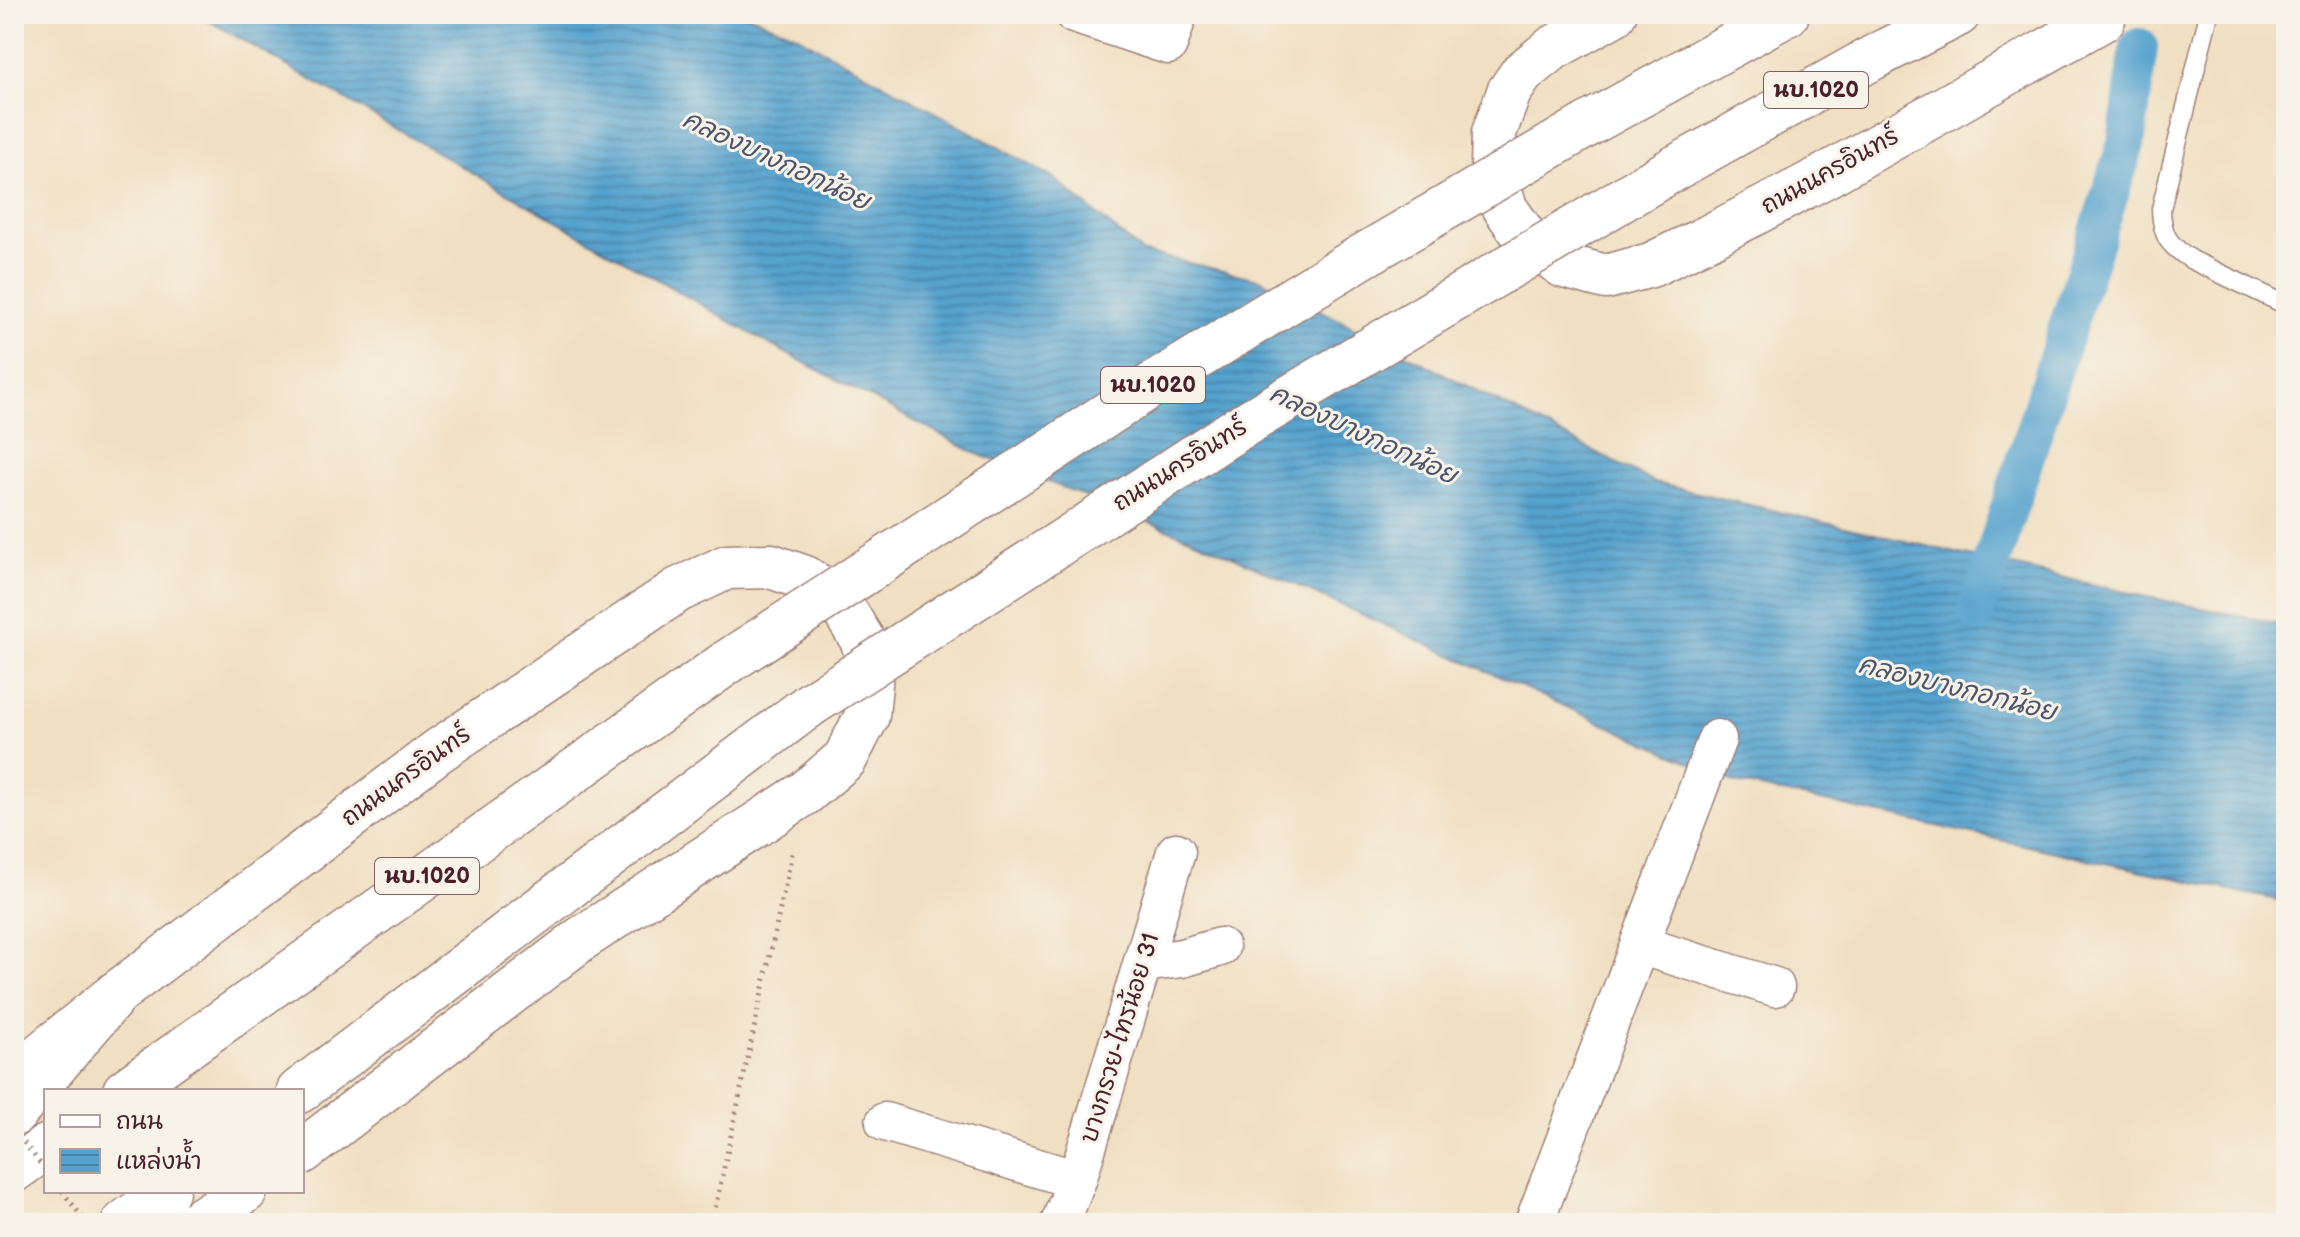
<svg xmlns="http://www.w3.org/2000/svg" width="2300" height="1237" viewBox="0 0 2300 1237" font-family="'Balsamiq Sans','Playpen Sans Thai',sans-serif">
<defs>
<pattern id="water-rules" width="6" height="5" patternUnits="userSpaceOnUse" patternTransform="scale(2)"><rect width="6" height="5" fill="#55a2ce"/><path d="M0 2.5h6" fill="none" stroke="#4883a7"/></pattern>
</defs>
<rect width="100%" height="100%" fill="#f7f3e8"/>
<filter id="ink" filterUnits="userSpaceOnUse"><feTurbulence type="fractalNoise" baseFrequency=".0125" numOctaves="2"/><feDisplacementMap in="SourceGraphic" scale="16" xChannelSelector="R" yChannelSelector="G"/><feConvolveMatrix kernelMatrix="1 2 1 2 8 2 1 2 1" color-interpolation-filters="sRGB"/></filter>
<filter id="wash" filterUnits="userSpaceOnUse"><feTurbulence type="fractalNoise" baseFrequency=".006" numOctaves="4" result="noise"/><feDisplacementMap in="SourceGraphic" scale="32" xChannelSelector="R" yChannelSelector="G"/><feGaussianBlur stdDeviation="1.8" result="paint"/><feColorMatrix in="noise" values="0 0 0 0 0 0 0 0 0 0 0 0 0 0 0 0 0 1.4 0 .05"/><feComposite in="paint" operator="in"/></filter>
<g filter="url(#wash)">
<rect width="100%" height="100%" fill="#f0dfc1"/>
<path fill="url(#water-rules)" stroke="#50607c" stroke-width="2" d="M197 14H746L794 34 1052 177 1142 252 1262 280 1655 483 2142 596 2286 625V902L1733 782 1205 544 975 453 773 346Z"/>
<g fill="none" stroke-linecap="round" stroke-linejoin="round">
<path stroke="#55a2ce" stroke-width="38" d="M1976 611 2126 144 2139 47"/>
</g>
</g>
<g filter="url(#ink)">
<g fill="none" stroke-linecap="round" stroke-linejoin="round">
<defs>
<path id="service" d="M2209 14 2161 209C2162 236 2168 245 2192 260L2286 305"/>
<path id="minor" d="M1074 14 1168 45 1178 14
M1639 945 1775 987
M1143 963 1182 958 1220 947
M885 1122 1077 1180
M1060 1223 1077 1180 1176 852
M1534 1223 1717 739"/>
<path id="secondary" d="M1614 14 1553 48 1522 73 1509 92 1494 133 1493 166 1505 208 1528 241 1564 266 1606 277 1651 265 1709 237 1825 176 2103 19
M14 1076 117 993 438 751 678 590 727 567 771 566 805 578 839 602 863 641 871 673 867 716 845 759 805 793 581 939 302 1152"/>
<path id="primary" d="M2070 35 2097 14
M1587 125 1787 14
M1675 168 1874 57 1958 14
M125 1091 729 661
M299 1091 811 704
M14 1114 117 993
M14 1170 46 1147
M124 1223 167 1191
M196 1223 245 1191"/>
</defs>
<use href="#service" stroke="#9d7f76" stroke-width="21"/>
<use href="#minor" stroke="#9d7f76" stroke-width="41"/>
<use href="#secondary" stroke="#9d7f76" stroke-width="47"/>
<use href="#primary" stroke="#9d7f76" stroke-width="47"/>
<path stroke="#9d7f76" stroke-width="5" stroke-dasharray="2 6" stroke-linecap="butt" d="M62 1191 86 1222
M712 1223 793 849"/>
<use href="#service" stroke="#fff" stroke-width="18"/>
<use href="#minor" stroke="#fff" stroke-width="38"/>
<use href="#secondary" stroke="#fff" stroke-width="44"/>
<use href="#primary" stroke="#fff" stroke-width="44"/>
<defs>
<path id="primary-bridge" d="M729 661 1149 387 1358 259 1587 125
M811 704 1237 429 1675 168"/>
</defs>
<use href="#primary-bridge" stroke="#9d7f76" stroke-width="47" stroke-linecap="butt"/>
<path stroke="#9d7f76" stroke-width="5" stroke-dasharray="2 6" stroke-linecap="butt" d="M14 1130 46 1171"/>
<use href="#primary-bridge" stroke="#fff" stroke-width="44"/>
</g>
</g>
<g text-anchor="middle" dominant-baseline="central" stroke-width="6" stroke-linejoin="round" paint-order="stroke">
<g fill="#f7f3e8" stroke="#7e5f64" stroke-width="2">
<rect x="1764" y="72" width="104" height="36" rx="6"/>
<rect x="1101" y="367" width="104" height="36" rx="6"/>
<rect x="375" y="858" width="104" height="36" rx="6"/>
</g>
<g font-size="22" font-weight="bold" fill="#4a1f2b">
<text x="1816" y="90">นบ.1020</text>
<text x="1153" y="385">นบ.1020</text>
<text x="427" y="876">นบ.1020</text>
</g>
<g font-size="24" fill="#4a1f2b" stroke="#f7f3e8">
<text transform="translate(1830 171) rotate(-29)">ถนนนครอินทร์</text>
<text transform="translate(1180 465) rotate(-32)">ถนนนครอินทร์</text>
<text transform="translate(406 776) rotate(-36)">ถนนนครอินทร์</text>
<text transform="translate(1120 1038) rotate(-73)">บางกรวย-ไทรน้อย 31</text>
</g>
<g font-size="26" font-style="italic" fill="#4e536c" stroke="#f7f3e8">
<text transform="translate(776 161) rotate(25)">คลองบางกอกน้อย</text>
<text transform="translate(1363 435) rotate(25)">คลองบางกอกน้อย</text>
<text transform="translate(1957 689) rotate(14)">คลองบางกอกน้อย</text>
</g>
</g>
<rect width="2300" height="1237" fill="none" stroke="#f7f3e8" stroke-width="48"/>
<rect x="44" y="1089" width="260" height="104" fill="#f7f3e8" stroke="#b29e9c" stroke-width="2"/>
<rect x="60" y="1115" width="40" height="12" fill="#ffffff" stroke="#b29e9c" stroke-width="2"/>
<text x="116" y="1129" font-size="24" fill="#4a1f2b">ถนน</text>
<rect x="60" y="1149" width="40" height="24" fill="url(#water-rules)" stroke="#b29e9c" stroke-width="2"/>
<text x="116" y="1169" font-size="24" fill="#4a1f2b">แหล่งน้ำ</text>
</svg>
